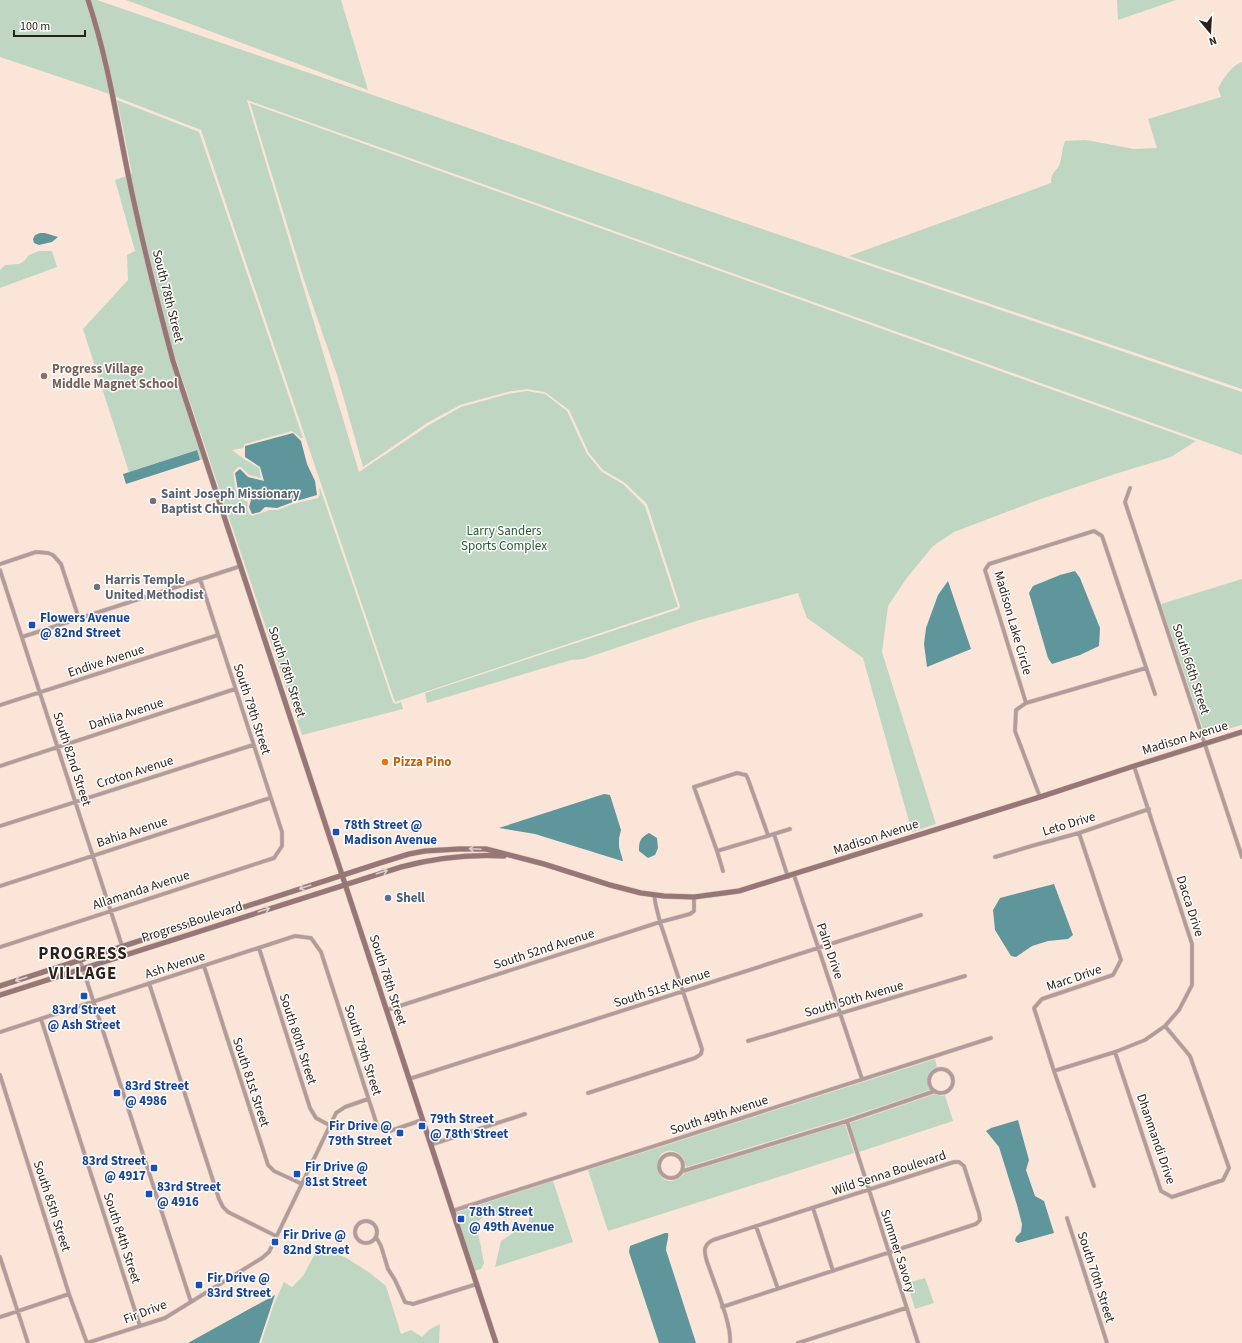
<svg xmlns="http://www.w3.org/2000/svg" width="1242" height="1343" viewBox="0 0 1242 1343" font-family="'Source Sans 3',sans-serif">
<rect width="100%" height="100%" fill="#fbe5d8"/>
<path fill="#bfd7c2" d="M0 0H97L721 215 1242 392V455L247 100 359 472 429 425 461 407 508 394 527 391 545 394 567 411 587 454 602 472 623 484 645 506 678 607 395 702 201 130 101 91 0 57Z
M126 0H341L368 90Z
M1117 0H1176L1118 20Z
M1242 62V389L849 256 1051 183C1051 171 1057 172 1060 163 1062 156 1062 148 1065 141L1086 140 1134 149 1157 148 1148 119 1221 97 1218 88C1224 78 1231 66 1242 62Z
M117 100 199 132 303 438H301L292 431 245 444 243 448 232 450 244 459 259 468 261 478 249 475 241 467H238L233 472 237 496 248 502C247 507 247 514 252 516L270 510H278L293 504 318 498 320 494 319 489 320 488 393 702 395 704 401 702 403 709 302 735 176 360 162 312 134 192 130 174 132 173Z
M250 103 1196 441 1171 457 1115 474 1038 500 954 532 933 546 906 579 888 606 882 652 936 824 912 832 863 658 807 618 798 593 696 621 583 659 571 660 427 703 425 693 679 609 680 606 647 504 624 482 603 470 589 453 569 410 545 392 527 389 507 392 460 405 427 423 363 467 338 378 303 277Z
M126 176 158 314 171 362 203 459 200 460 196 450 129 472 83 329 128 280 127 255 135 251 115 180Z
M39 251H52L57 267 0 288V270L5 265 19 264 24 261 29 255Z
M1242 579V725L1205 735 1161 604Z
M935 1059 937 1067C927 1071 925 1081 930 1090L846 1118 686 1167C685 1160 683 1155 676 1152 646 1142 655 1202 685 1173L845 1124 854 1153 608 1231 588 1170Z
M935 1094 942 1096 945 1095 953 1121 859 1152 850 1123Z
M553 1181 573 1242 495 1267 501 1241 529 1222C530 1217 528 1212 523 1210L506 1218 493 1214 484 1215 477 1224V1227L484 1263 481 1269 475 1271 455 1213Z
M320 1244 348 1259 370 1273 386 1286 401 1334 411 1330 422 1337 429 1330 440 1324 439 1343H261L274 1304 284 1282 292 1287 303 1276Z
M925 1278 934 1303 915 1309 907 1283Z"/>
<path fill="#5e969b" d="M40 233H45L58 237 52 242 39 245 34 243 33 239 35 235Z
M293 433 301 441 307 464 315 481 317 495 293 502 277 508 265 507 260 512 252 514 249 507 251 500 239 496 235 473 240 469 248 477 264 481 260 467 245 457V446Z
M197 450 200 460 126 484 123 474Z
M1075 571 1080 578 1100 628 1099 646 1080 655 1052 664 1048 658 1029 593 1033 586 1060 575Z
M948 581 971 649 927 667 924 644 926 628 938 595Z
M604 794 610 795 621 830 619 838V847L623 861H622L535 834 499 828Z
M649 833 657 838 658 848 655 855 648 858 639 851C639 841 640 838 649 833Z
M1054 884 1073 935 1068 939 1048 941 1032 946 1016 957 1011 956 995 930 993 910 1000 898Z
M1018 1120 1029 1160 1026 1170 1035 1196 1044 1201 1054 1233 1018 1243 1015 1241 1016 1237 1021 1232 1022 1224 1017 1205 999 1147 986 1131 991 1128Z
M665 1233H668C669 1239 666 1244 666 1250L696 1343H659L629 1252 630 1246Z
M275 1295 259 1343H188L251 1308Z"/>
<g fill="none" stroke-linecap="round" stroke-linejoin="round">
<defs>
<path id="street" d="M1130 488 1125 502 1242 857
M0 564 36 552 48 553 53 555 61 564 79 619
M0 570 125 955
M22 637 241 566
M1026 703 985 570 989 564 1094 531 1102 536 1155 694
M0 705 218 635
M0 766 235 689
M1040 797 1015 731 1016 710 1026 703 1146 668
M0 826 253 745
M1079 833 1121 960 1113 975 1042 999 1034 1008 1054 1071 1094 1186
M774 834 790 829
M768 835 748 779 746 775 737 773 694 787 717 851 774 834 788 877
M717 851 723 871
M995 857 1035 845 1079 833 1149 809
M794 875 862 1079
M0 886 270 798
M0 947 274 858 282 846V832L200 579
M259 948 310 1108 316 1118 331 1126
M80 960 191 1302
M204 966 268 1165 274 1171 302 1184
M149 983 219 1199 223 1207 228 1212 276 1236
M387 1010 660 922 690 914 694 911V897
M41 1019 140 1326
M0 1032 295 936 311 938 321 952 377 1125 382 1130 390 1131 422 1120
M748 1041 965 976
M1115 1052 1161 1191 1172 1197 1223 1180 1229 1168 1190 1056 1165 1026
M929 1081a12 12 0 1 1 24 0a12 12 0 1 1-24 0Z
M1054 1071 1115 1052 1145 1040 1165 1026 1179 1010 1192 985V944L1134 766
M0 1075 69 1294 87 1343
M409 1079 921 915
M588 1093 695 1058 701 1054 702 1049 660 922 656 906 654 895
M430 1145 525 1114
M659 1166a12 12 0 1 1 24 0a12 12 0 1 1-24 0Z
M683 1171 847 1121
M813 1208 833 1271
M452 1211 991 1038
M1067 1218 1107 1343
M355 1232a11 11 0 1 1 22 0a11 11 0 1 1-22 0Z
M756 1226 778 1289
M376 1237 381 1246 388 1269 395 1280 405 1302 413 1304 477 1284
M0 1257 28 1343
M722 1307 976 1224 980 1220 979 1213 964 1166 959 1162H954L713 1240C709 1242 706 1244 705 1249 704 1256 708 1264 710 1270 716 1288 732 1326 730 1343
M0 1317 69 1294
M87 1343 165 1318 262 1258 269 1252 336 1113 345 1107 368 1099
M798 1343 906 1308
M918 1343 847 1121 935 1091"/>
<path id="secondary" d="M88 0C109 63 118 128 132 193 144 249 158 305 173 361L496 1343
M0 986 380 863 409 854 425 851 459 849H486L544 864 610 885 641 893 664 896 694 897 739 891 1040 797 1134 766 1242 732
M0 995 401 867C435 858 469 854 504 856"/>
</defs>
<use href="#street" stroke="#d6c2b5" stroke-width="4.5"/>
<use href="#secondary" stroke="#d6c2b5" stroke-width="6"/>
<use href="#street" stroke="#b29c9b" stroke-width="3.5"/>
<use href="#secondary" stroke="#967676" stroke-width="5"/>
</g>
<defs><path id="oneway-shaft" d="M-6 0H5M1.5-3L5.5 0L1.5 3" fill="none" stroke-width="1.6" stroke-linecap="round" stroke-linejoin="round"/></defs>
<g stroke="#dacfcf">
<use href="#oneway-shaft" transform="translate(475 849) rotate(-177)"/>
<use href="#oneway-shaft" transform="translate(382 872) rotate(-17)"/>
<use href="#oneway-shaft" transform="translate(305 887) rotate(162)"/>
<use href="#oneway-shaft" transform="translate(264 910) rotate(-18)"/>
<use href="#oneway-shaft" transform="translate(21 979) rotate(162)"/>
</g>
<circle fill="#8d6e63" stroke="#fff" stroke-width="1.5" cx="44" cy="376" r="4"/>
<g fill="#6b7280" stroke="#fff" stroke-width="1.5">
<circle cx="153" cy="501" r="4"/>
<circle cx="97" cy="587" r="4"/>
</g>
<g fill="#1a4fb4" stroke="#fff" stroke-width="1.5">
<rect x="28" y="621" width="8" height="8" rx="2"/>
<rect x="332" y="828" width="8" height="8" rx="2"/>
<rect x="80" y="992" width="8" height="8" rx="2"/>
<rect x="113" y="1089" width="8" height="8" rx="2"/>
<rect x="418" y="1122" width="8" height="8" rx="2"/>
<rect x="396" y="1129" width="8" height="8" rx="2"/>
<rect x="150" y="1164" width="8" height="8" rx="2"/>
<rect x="293" y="1170" width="8" height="8" rx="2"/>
<rect x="145" y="1190" width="8" height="8" rx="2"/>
<rect x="457" y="1215" width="8" height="8" rx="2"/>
<rect x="271" y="1238" width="8" height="8" rx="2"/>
<rect x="195" y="1281" width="8" height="8" rx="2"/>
</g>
<circle fill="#e8710a" stroke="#fff" stroke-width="1.5" cx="385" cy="762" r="4"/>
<circle fill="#5c6f8a" stroke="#fff" stroke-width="1.5" cx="388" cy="898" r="4"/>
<g text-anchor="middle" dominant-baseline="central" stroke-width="3" stroke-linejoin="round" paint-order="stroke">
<g font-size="13" fill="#2d2018" stroke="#fff">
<text transform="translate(168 296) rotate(76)">South 78th Street</text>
<text transform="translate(1013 623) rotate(74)">Madison Lake Circle</text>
<text transform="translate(106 661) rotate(-18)">Endive Avenue</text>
<text transform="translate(1191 669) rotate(72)">South 66th Street</text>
<text transform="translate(287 672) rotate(72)">South 78th Street</text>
<text transform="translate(252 709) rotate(72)">South 79th Street</text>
<text transform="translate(126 714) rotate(-18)">Dahlia Avenue</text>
<text transform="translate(1185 738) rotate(-17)">Madison Avenue</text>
<text transform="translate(72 759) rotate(72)">South 82nd Street</text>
<text transform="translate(135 772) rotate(-18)">Croton Avenue</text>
<text transform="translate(1069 824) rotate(-17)">Leto Drive</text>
<text transform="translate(132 832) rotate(-18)">Bahia Avenue</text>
<text transform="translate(876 837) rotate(-18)">Madison Avenue</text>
<text transform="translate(141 890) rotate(-18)">Allamanda Avenue</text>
<text transform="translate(1190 906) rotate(72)">Dacca Drive</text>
<text transform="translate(192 922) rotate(-18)">Progress Boulevard</text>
<text transform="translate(544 949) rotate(-18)">South 52nd Avenue</text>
<text transform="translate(830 951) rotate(71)">Palm Drive</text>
<text transform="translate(175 965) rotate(-18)">Ash Avenue</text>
<text transform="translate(1074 978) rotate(-19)">Marc Drive</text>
<text transform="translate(388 980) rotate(72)">South 78th Street</text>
<text transform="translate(662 988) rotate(-18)">South 51st Avenue</text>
<text transform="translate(854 999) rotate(-16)">South 50th Avenue</text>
<text transform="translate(298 1039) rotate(72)">South 80th Street</text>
<text transform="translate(363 1050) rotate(72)">South 79th Street</text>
<text transform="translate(251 1082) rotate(72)">South 81st Street</text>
<text transform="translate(719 1115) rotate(-18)">South 49th Avenue</text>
<text transform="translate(1156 1139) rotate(71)">Dhanmandi Drive</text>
<text transform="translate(889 1173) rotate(-18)">Wild Senna Boulevard</text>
<text transform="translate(52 1206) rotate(72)">South 85th Street</text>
<text transform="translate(122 1238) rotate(72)">South 84th Street</text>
<text transform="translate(898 1251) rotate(72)">Summer Savory</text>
<text transform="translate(1096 1277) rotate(72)">South 70th Street</text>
<text transform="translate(145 1312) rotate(-21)">Fir Drive</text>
</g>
<g font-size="13" font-weight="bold" fill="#785e54" stroke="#fff" text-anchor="start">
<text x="52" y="369">Progress Village<tspan x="52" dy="15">Middle Magnet School</tspan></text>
</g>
<g font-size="13" font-weight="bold" fill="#5b616d" stroke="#fff" text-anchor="start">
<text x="161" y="494">Saint Joseph Missionary<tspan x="161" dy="15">Baptist Church</tspan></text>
<text x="105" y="580">Harris Temple<tspan x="105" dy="15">United Methodist</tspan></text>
</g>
<g font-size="13" fill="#22582e" stroke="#fff">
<text x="504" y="531">Larry Sanders<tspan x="504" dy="15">Sports Complex</tspan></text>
</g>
<g font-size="13" font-weight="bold" fill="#164399" stroke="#fff" text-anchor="start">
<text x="40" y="618">Flowers Avenue<tspan x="40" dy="15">@ 82nd Street</tspan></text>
<text x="344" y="825">78th Street @<tspan x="344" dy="15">Madison Avenue</tspan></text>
<text x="84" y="1010" text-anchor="middle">83rd Street<tspan x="84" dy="15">@ Ash Street</tspan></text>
<text x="125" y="1086">83rd Street<tspan x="125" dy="15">@ 4986</tspan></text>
<text x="430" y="1119">79th Street<tspan x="430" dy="15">@ 78th Street</tspan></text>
<text x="392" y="1126" text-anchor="end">Fir Drive @<tspan x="392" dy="15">79th Street</tspan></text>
<text x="146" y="1161" text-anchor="end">83rd Street<tspan x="146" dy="15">@ 4917</tspan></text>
<text x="305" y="1167">Fir Drive @<tspan x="305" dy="15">81st Street</tspan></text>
<text x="157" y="1187">83rd Street<tspan x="157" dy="15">@ 4916</tspan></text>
<text x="469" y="1212">78th Street<tspan x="469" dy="15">@ 49th Avenue</tspan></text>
<text x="283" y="1235">Fir Drive @<tspan x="283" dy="15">82nd Street</tspan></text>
<text x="207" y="1278">Fir Drive @<tspan x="207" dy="15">83rd Street</tspan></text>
</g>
<g font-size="13" font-weight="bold" fill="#c56008" stroke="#fff" text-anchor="start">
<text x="393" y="762">Pizza Pino</text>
</g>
<g font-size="13" font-weight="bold" fill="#4e5e75" stroke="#fff" text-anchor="start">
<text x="396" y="898">Shell</text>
</g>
<g font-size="17" font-weight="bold" letter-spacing="1" fill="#2d2018" stroke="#fff">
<text x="83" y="954">PROGRESS<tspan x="83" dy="20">VILLAGE</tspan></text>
</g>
</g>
<g transform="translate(1210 32) rotate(162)" stroke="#ffffff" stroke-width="3" paint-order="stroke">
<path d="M0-3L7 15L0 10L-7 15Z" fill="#2d2018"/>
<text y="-6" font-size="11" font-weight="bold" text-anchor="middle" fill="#2d2018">N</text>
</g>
<path d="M14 30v6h71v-6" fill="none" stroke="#2d2018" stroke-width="2"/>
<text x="20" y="30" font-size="12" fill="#2d2018" stroke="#ffffff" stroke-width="3" paint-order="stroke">100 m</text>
</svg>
